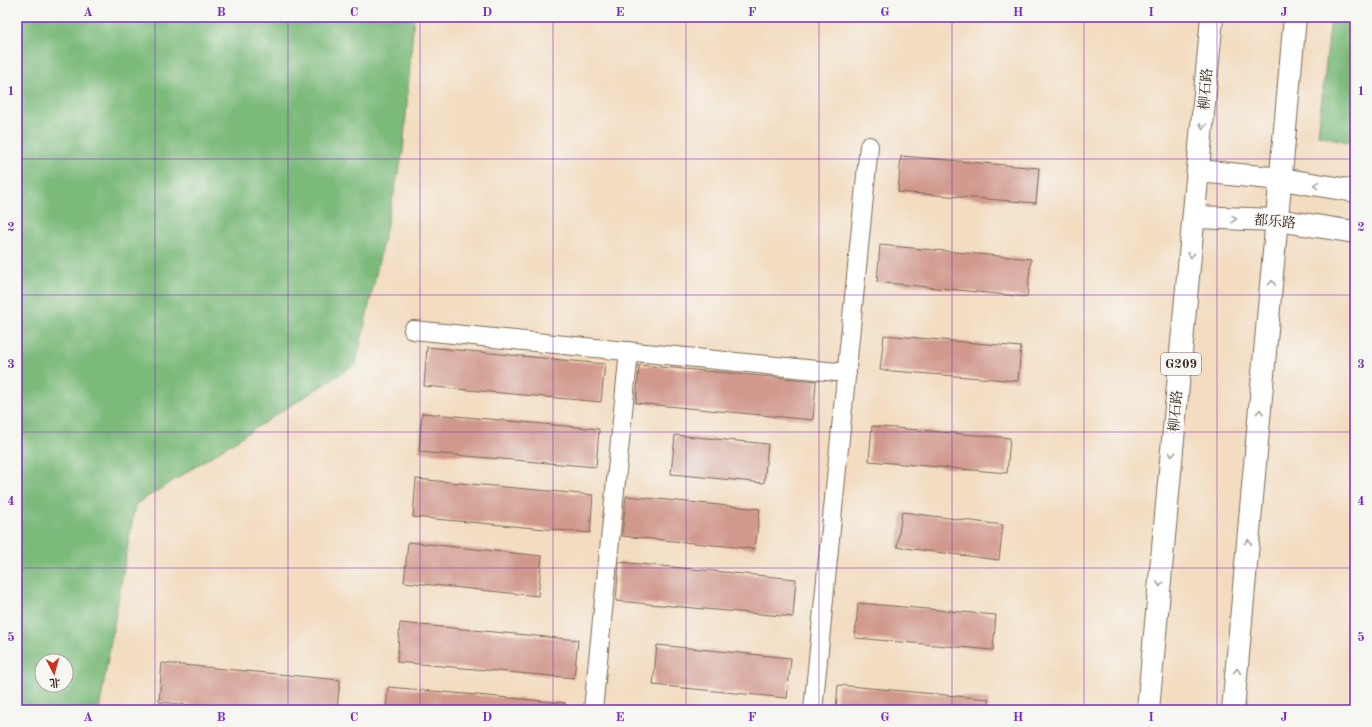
<svg xmlns="http://www.w3.org/2000/svg" width="1372" height="727" viewBox="0 0 1372 727" font-family="'Old Standard TT','Noto Serif SC',serif">
<rect width="100%" height="100%" fill="#f6f6f2"/>
<filter id="ink" filterUnits="userSpaceOnUse"><feTurbulence type="fractalNoise" baseFrequency=".025" numOctaves="2"/><feDisplacementMap in="SourceGraphic" scale="8" xChannelSelector="R" yChannelSelector="G"/><feConvolveMatrix kernelMatrix="1 2 1 2 8 2 1 2 1" color-interpolation-filters="sRGB"/></filter>
<filter id="wash" filterUnits="userSpaceOnUse"><feTurbulence type="fractalNoise" baseFrequency=".012" numOctaves="4" result="noise"/><feDisplacementMap in="SourceGraphic" scale="16" xChannelSelector="R" yChannelSelector="G"/><feGaussianBlur stdDeviation="0.9" result="paint"/><feColorMatrix in="noise" values="0 0 0 0 0 0 0 0 0 0 0 0 0 0 0 0 0 1.4 0 .05"/><feComposite in="paint" operator="in"/></filter>
<g filter="url(#wash)">
<rect width="100%" height="100%" fill="#f3dcc0"/>
<path fill="#7cba7a" stroke="#5c724c" fill-rule="evenodd" d="M17 17H414L403 152 356 364 135 505 99 710H17ZM42 661H66V685H42Z
M1331 17H1355V144L1318 135Z"/>
<g id="blocks">
<path fill="#d1998d" d="M901 156 1039 168 1036 203 898 192Z
M880 245 1031 259 1027 297 877 282Z
M884 335 1021 347 1018 381 880 370Z
M427 347 605 364 601 402 424 386Z
M639 365 816 381 813 420 636 403Z
M422 413 599 429 596 467 419 452Z
M872 426 1010 438 1007 473 869 461Z
M675 435 768 444 764 483 671 474Z
M416 479 593 495 590 533 413 517Z
M626 496 760 509 755 549 622 536Z
M902 512 1003 525 999 560 897 547Z
M408 542 542 556 538 596 404 582Z
M619 562 796 579 793 617 616 601Z
M858 603 996 615 993 650 855 638Z
M400 623 578 640 574 678 397 662Z
M657 645 791 658 787 698 653 685Z
M162 663 340 680 337 710H245L159 702Z
M838 685 989 699 987 710H836Z
M388 687 565 703V710H386Z"/>
</g>
</g>
<g filter="url(#ink)">
<use href="#blocks" fill-opacity="0" stroke="#7b6857" stroke-width="1"/>
<g fill="none" stroke-linecap="round" stroke-linejoin="round">
<defs>
<path id="minor" d="M413 330 847 373
M593 710 629 351
M813 710 869 146"/>
<path id="secondary" d="M1199 171 1281 179 1355 191
M1195 217 1277 220 1355 232"/>
<path id="trunk" d="M1148 710 1212 17
M1233 710 1295 17"/>
</defs>
<use href="#minor" stroke="#7b6857" stroke-width="20"/>
<use href="#secondary" stroke="#7b6857" stroke-width="24"/>
<use href="#trunk" stroke="#7b6857" stroke-width="24"/>
<use href="#minor" stroke="#fff" stroke-width="18"/>
<use href="#secondary" stroke="#fff" stroke-width="22"/>
<use href="#trunk" stroke="#fff" stroke-width="22"/>
</g>
<defs><path id="oneway-chevron" d="M-2-3.5L2.5 0L-2 3.5" fill="none" stroke-width="1.6" stroke-linecap="round" stroke-linejoin="round"/></defs>
<g stroke="#a79f9a">
<use href="#oneway-chevron" transform="translate(1203 126) rotate(95)"/>
<use href="#oneway-chevron" transform="translate(1316 185) rotate(-171)"/>
<use href="#oneway-chevron" transform="translate(1234 219) rotate(2)"/>
<use href="#oneway-chevron" transform="translate(1191 255) rotate(95)"/>
<use href="#oneway-chevron" transform="translate(1272 283) rotate(-85)"/>
<use href="#oneway-chevron" transform="translate(1260 412) rotate(-85)"/>
<use href="#oneway-chevron" transform="translate(1172 454) rotate(95)"/>
<use href="#oneway-chevron" transform="translate(1248 542) rotate(-85)"/>
<use href="#oneway-chevron" transform="translate(1160 584) rotate(95)"/>
<use href="#oneway-chevron" transform="translate(1237 671) rotate(-85)"/>
</g>
</g>
<path fill="none" stroke="#7b2cbf" stroke-width="1" stroke-opacity="0.55" d="M155 17V710M288 17V710M420 17V710M553 17V710M686 17V710M819 17V710M952 17V710M1084 17V710M1217 17V710M17 159H1355M17 295H1355M17 432H1355M17 568H1355"/>
<g text-anchor="middle" dominant-baseline="central" stroke-width="3" stroke-linejoin="round" paint-order="stroke">
<rect fill="#f6f6f2" stroke="#73675e" stroke-width="1" x="1161" y="353" width="40" height="22" rx="3"/>
<g font-size="13" font-weight="bold" fill="#3b2a1e">
<text x="1181" y="364">G209</text>
</g>
<g font-size="14" fill="#3b2a1e" stroke="#f6f6f2">
<text transform="translate(1206 89) rotate(-85)">柳石路</text>
<text transform="translate(1275 222) rotate(5)">都乐路</text>
<text transform="translate(1176 411) rotate(-85)">柳石路</text>
</g>
</g>
<rect width="1372" height="727" fill="none" stroke="#f6f6f2" stroke-width="44"/>
<g transform="translate(54 673) rotate(174)"><circle r="19" fill="#f6f6f2" stroke="#aba49d"/>
<path d="M0-3L7 15L0 10L-7 15Z" fill="#c8321e"/>
<text y="-6" font-size="11" font-weight="bold" text-anchor="middle" fill="#3b2a1e">北</text>
</g>
<rect x="22" y="22" width="1328" height="683" fill="none" stroke="#7b2cbf" stroke-width="1.5"/>
<g font-size="13" text-anchor="middle" font-weight="bold" fill="#7b2cbf">
<text x="88" y="16">A</text>
<text x="221" y="16">B</text>
<text x="354" y="16">C</text>
<text x="487" y="16">D</text>
<text x="620" y="16">E</text>
<text x="752" y="16">F</text>
<text x="885" y="16">G</text>
<text x="1018" y="16">H</text>
<text x="1151" y="16">I</text>
<text x="1284" y="16">J</text>
<text x="11" y="95">1</text>
<text x="1361" y="95">1</text>
<text x="11" y="231">2</text>
<text x="1361" y="231">2</text>
<text x="11" y="368">3</text>
<text x="1361" y="368">3</text>
<text x="11" y="505">4</text>
<text x="1361" y="505">4</text>
<text x="11" y="641">5</text>
<text x="1361" y="641">5</text>
<text x="88" y="721">A</text>
<text x="221" y="721">B</text>
<text x="354" y="721">C</text>
<text x="487" y="721">D</text>
<text x="620" y="721">E</text>
<text x="752" y="721">F</text>
<text x="885" y="721">G</text>
<text x="1018" y="721">H</text>
<text x="1151" y="721">I</text>
<text x="1284" y="721">J</text>
</g>
</svg>
